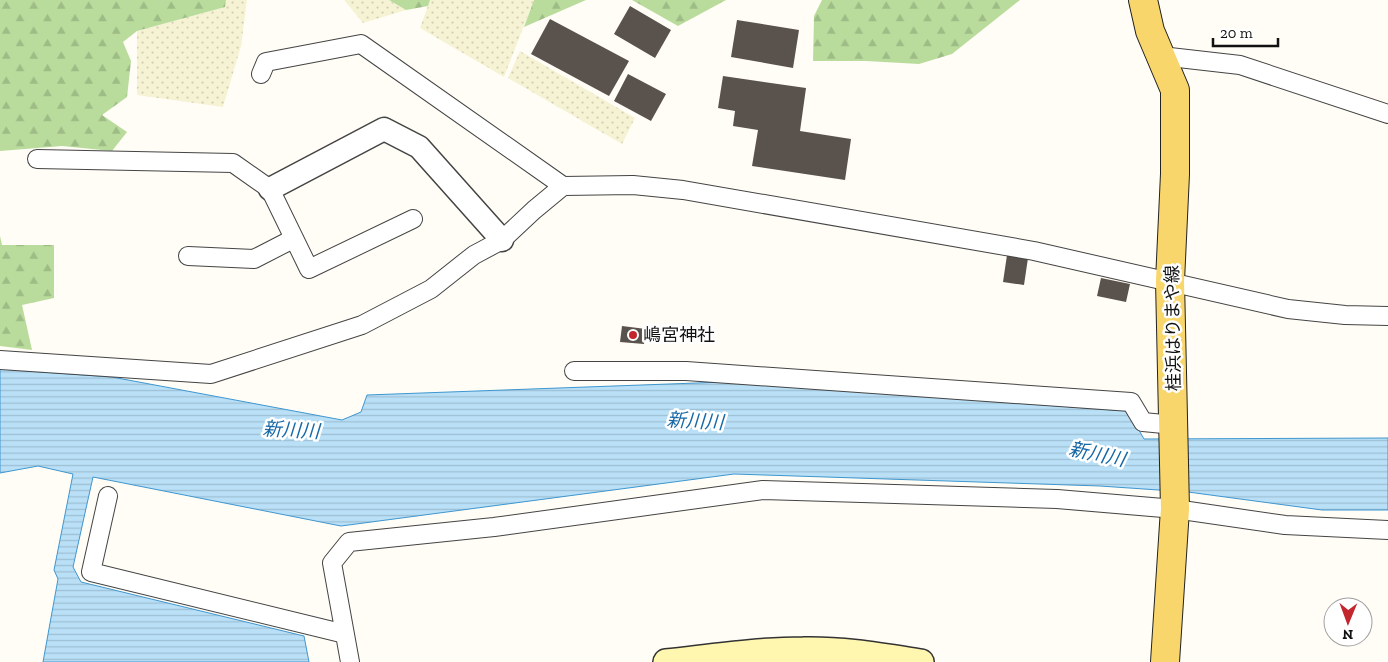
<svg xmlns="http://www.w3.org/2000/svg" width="1388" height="662" viewBox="0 0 1388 662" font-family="'Zilla Slab','Noto Sans JP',serif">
<defs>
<pattern id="farmland-dots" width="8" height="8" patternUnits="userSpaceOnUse" patternTransform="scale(1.25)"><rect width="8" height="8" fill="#f6f3d4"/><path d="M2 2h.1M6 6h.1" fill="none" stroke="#d2cfb5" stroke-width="1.8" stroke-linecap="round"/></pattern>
<pattern id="forest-firs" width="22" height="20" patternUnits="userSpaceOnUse" patternTransform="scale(1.25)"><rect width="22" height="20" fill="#b9dc9c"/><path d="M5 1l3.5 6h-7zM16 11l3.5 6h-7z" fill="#9ebc85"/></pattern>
<pattern id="water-rules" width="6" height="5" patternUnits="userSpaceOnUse" patternTransform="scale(1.25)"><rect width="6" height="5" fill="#b9e0f7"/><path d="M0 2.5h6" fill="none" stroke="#9ebfd3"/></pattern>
</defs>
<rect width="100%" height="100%" fill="#fffdf5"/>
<path fill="url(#farmland-dots)" d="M226 0H247L241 46 223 107 137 95V31L225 7Z
M344 0H389L406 10 363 23Z
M430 0H534L504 77 420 28Z
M520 51 635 118 622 144 508 78Z"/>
<path fill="url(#forest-firs)" d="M0 0H226L225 7 137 31 123 42 131 61 127 97 102 115 127 132 112 151 62 146 0 151Z
M389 0H430L428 6 406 10Z
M534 0H586L524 27Z
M632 0H726L678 26Z
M822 0H1020L952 54 919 64 866 61H813L814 16Z
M0 236 2 245H54V298L22 305 32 350 0 346Z"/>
<path fill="url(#water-rules)" stroke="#3f96cf" d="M0 369 112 377 342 420 361 412 367 395 724 382 1128 411 1144 439 1388 438V510H1322L1188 492 1100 486 734 474 341 526 93 477 73 567 81 582 304 636 309 662H43L58 579 54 570 73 474 38 466 0 473Z"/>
<path fill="#5a524d" d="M630 6 671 30 655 58 614 34Z
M550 19 629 61 609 96 531 54Z
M737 20 799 30 793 68 731 57Z
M628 74 666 94 651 121 614 101Z
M723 76 806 88 800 131 851 139 845 180 752 166 758 130 733 126 735 111 718 108Z
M1007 255 1028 258 1024 285 1003 282Z
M1101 278 1130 284 1126 302 1097 296Z
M622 326 646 329 644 344 620 342Z"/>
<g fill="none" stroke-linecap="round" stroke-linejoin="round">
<defs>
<path id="minor" d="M1161 56 1240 65 1388 114
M261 74 266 62 361 44 563 186
M37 159 233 163 270 189 309 269 413 219
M188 256 254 259 293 239
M0 360 211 374 362 325 431 289 474 255 502 240 534 210 563 186 633 185 683 190 1034 251 1288 309 1345 315 1388 316
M574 371H686L1131 402 1143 422 1174 425
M108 496 91 572 345 634
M350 662 332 563 349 542 494 527 763 490 1057 499 1175 509 1285 525 1388 530"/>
<path id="tertiary" d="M270 189 384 129 419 147 502 240"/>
<path id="secondary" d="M666 662C712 657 757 650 803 650 842 649 882 656 921 662"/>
<path id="primary" d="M1143 0 1150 31 1175 90V174L1170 281 1175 509 1165 662"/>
</defs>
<use href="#minor" stroke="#444" stroke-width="20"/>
<use href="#tertiary" stroke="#444" stroke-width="25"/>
<use href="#secondary" stroke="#333" stroke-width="28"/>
<use href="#primary" stroke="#222" stroke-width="30"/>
<use href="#minor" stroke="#fff" stroke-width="18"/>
<use href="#tertiary" stroke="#fff" stroke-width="22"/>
<use href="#secondary" stroke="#fff6b0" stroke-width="25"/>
<use href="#primary" stroke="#f9d66b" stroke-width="28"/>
</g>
<circle fill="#c4262e" stroke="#fff" stroke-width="2" cx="633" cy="335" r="5"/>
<g text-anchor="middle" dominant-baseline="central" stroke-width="5" stroke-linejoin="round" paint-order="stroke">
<g font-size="18" fill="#111" stroke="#fff">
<text transform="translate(1173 328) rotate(-91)">桂浜はりまや線</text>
</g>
<g font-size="18" fill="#111" stroke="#fff" text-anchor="start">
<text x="643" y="335">嶋宮神社</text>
</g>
<g font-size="19" font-style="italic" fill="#1768a6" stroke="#fff">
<text transform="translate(695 421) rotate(3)">新川川</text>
<text transform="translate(291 430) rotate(3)">新川川</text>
<text transform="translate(1097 454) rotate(12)">新川川</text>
</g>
</g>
<g transform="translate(1348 622) rotate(181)"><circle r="24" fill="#ffffff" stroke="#a0a0a0"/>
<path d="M0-4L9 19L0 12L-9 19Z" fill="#c4262e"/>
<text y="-8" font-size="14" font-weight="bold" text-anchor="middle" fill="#111111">N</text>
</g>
<path d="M1213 38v8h65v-8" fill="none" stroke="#111111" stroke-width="2.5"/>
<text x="1220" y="38" font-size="15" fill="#111111" stroke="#ffffff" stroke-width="4" paint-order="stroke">20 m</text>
</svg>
